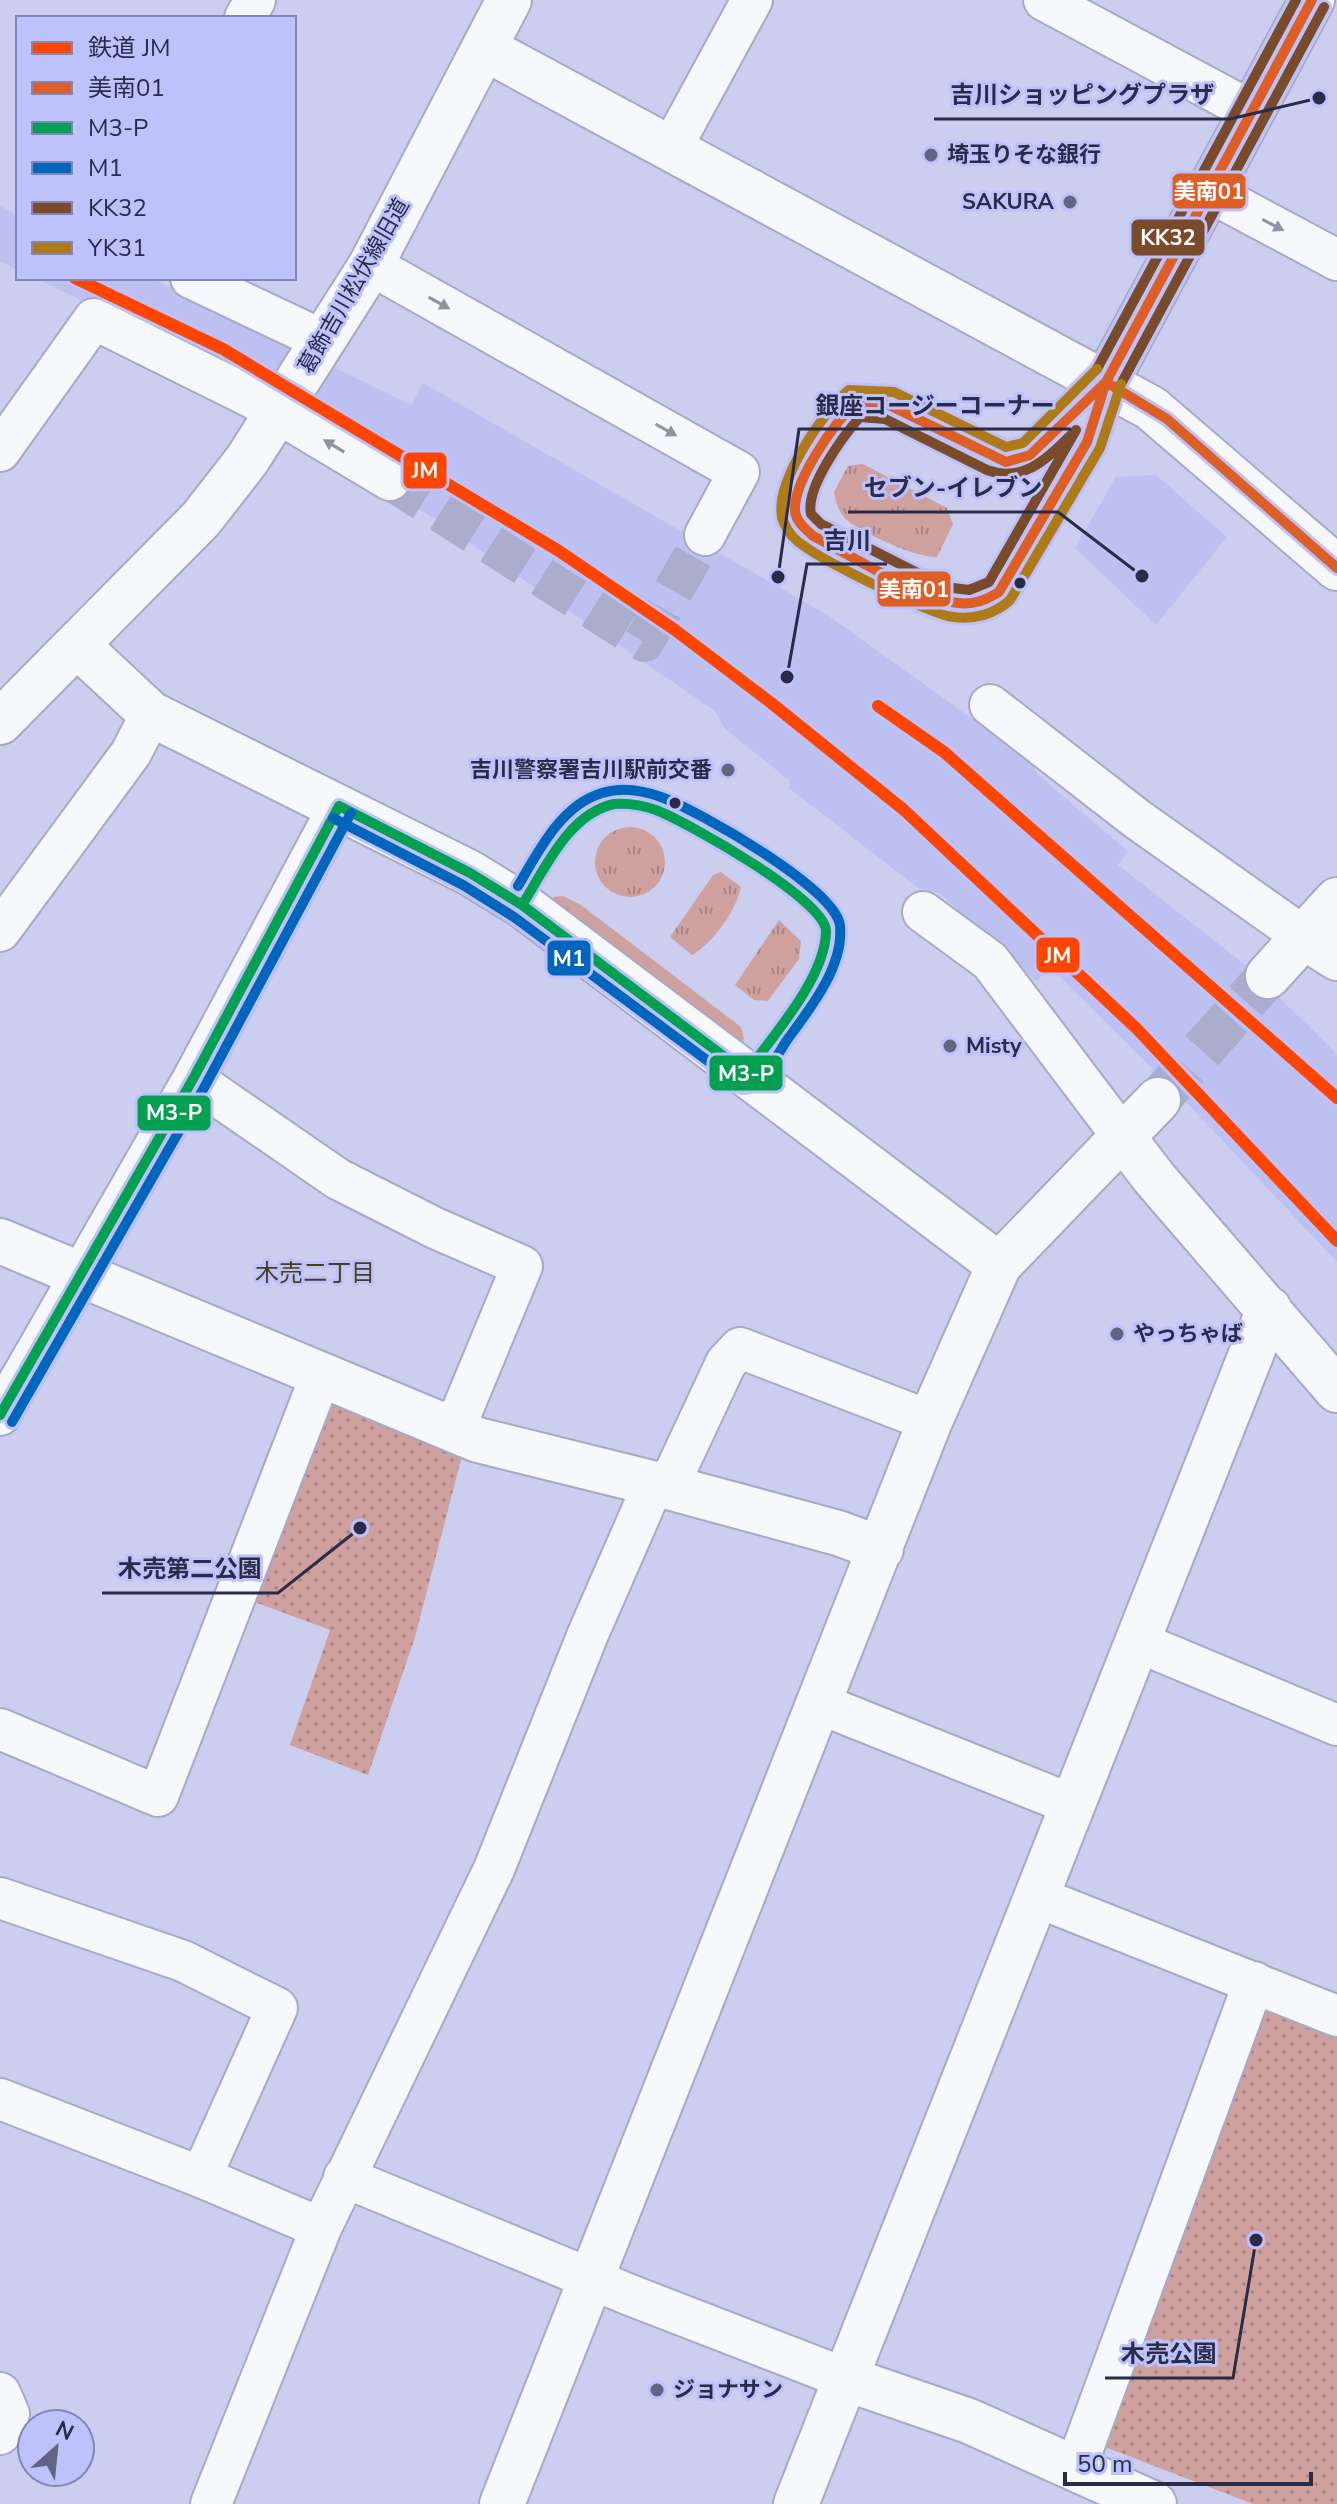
<svg xmlns="http://www.w3.org/2000/svg" width="1337" height="2504" viewBox="0 0 1337 2504" font-family="'Nunito Sans','Noto Sans JP',sans-serif">
<defs>
<pattern id="grass-tufts" width="24" height="20" patternUnits="userSpaceOnUse" patternTransform="scale(2)"><rect width="24" height="20" fill="#cfa19e"/><path d="M3 7l-1-3M5 7V3M7 7l1-3M15 17l-1-3M17 17v-4M19 17l1-3" fill="none" stroke="#a88383"/></pattern>
<pattern id="park-dots" width="8" height="8" patternUnits="userSpaceOnUse" patternTransform="scale(2)"><rect width="8" height="8" fill="#cfa19e"/><path d="M2 2h.1M6 6h.1" fill="none" stroke="#a88383" stroke-width="1.8" stroke-linecap="round"/></pattern>
</defs>
<rect width="100%" height="100%" fill="#cbceee"/>
<path fill="#bdc1f2" d="M0 206 18 215V270L0 261Z
M35 278H151L411 405 423 383 829 616 1031 761 1038 775 1128 851 1118 865 1248 967 1337 1054V1262L1191 1107 1051 968 1036 981 940 893 918 888 789 788 790 781 725 729 715 711 454 532 158 337Z
M1156 475 1227 537 1156 625 1075 548 1116 477Z"/>
<path fill="url(#grass-tufts)" d="M863 464 947 508 953 524 937 557C917 558 864 534 848 521 839 514 836 503 834 492L848 466Z
M595 862a35 35 0 1 1 70 0a35 35 0 1 1-70 0Z
M721 872 741 887C736 911 713 943 692 955L670 937 713 875Z
M563 896 581 905 741 1027 744 1039 741 1043 550 902 554 897Z
M779 920 801 941 799 959 768 1001 754 1000 735 985Z"/>
<path fill="url(#park-dots)" d="M337 1399 462 1456 415 1637 368 1775 290 1745 330 1630 252 1601 320 1405Z
M1265 2007 1337 2036V2504H1253L1097 2444Z"/>
<g fill="none" stroke-linecap="round" stroke-linejoin="round">
<path stroke="#abadcd" stroke-width="40" stroke-dasharray="40 20" stroke-linecap="butt" d="M390 480 644 642 705 535"/>
<path stroke="#abadcd" stroke-width="44" stroke-dasharray="44 22" stroke-linecap="butt" d="M1158 1100 1268 976"/>
<defs>
<path id="minor" d="M1044 0 1251 111
M245 18 255 0
M672 147 752 0
M1208 191 1337 260
M371 265 739 472 705 535
M191 278 324 341
M0 451 94 319 253 398 390 480
M990 705 1137 819 1304 937
M923 912 990 961 1122 1136
M0 931 131 753 151 714
M193 1079 338 1179 435 1228 522 1266 454 1430
M0 1415 193 1079 339 806
M668 1487 726 1363 740 1348 930 1421
M1138 1642 1337 1725
M820 1704 1073 1805
M0 1729 158 1796 321 1375
M1037 1897 1337 2016
M0 1898 183 1961 277 2008 201 2177
M0 2099 201 2177 321 2228
M344 2177 630 2295 847 2379
M0 2393 9 2414 0 2434
M1075 2470 1254 1982
M211 2504 321 2228 494 1869 588 1634 654 1483"/>
<path id="tertiary" d="M484 48 1151 408 1337 568
M1106 382 1312 0
M77 645 151 714 470 873 522 905 999 1265
M0 722 201 519 247 460 371 265 509 0
M1304 937 1337 958
M1268 976 1337 900
M1122 1136 1155 1179 1337 1390
M0 1241 478 1440 668 1487 838 1533 881 1549
M847 2379 969 2421 1154 2504
M502 2504 930 1421 999 1265 1158 1100
M796 2504 1269 1309"/>
</defs>
<use href="#minor" stroke="#a7a9c5" stroke-width="44"/>
<use href="#tertiary" stroke="#a7a9c5" stroke-width="48"/>
<use href="#minor" stroke="#f7f8fc" stroke-width="40"/>
<use href="#tertiary" stroke="#f7f8fc" stroke-width="44"/>
<defs>
<path id="bus-1" d="M1106 382 1087 442 999 592C986 600 974 605 958 603 921 600 849 554 813 536 806 529 796 522 795 511 793 481 834 424 855 403L889 405 1006 462 1030 455Z
M1106 382 1312 0
M1106 382 1167 419 1337 568"/>
<path id="bus-2" d="M614 804C629 803 642 805 656 810 687 822 826 900 826 931 826 977 772 1037 746 1073L522 905C545 869 568 814 614 804Z
M339 806 470 873 522 905
M0 1415 193 1079 339 806"/>
<path id="bus-3" d="M333 818 463 885 514 917 743 1087C762 1087 777 1055 787 1040 809 1010 844 967 840 926 837 889 697 810 661 797 642 790 621 787 602 793 561 805 538 852 518 886
M12 1422 205 1086 351 813"/>
<path id="bus-4" d="M1097 369 1296 0
M1121 384 1324 7
M860 417 885 419 987 470C1026 484 1049 456 1076 430L989 582 969 590 945 587 821 524 811 514C805 488 843 436 860 417Z"/>
<path id="bus-5" d="M1097 369 1023 443 1006 447 894 392 849 390C823 411 769 490 784 523 788 532 796 541 804 546 826 562 929 614 953 617 974 620 995 614 1010 600L1100 448 1121 384"/>
</defs>
<use href="#bus-1" stroke="#bdc2fc" stroke-width="16"/>
<use href="#bus-2" stroke="#bdc2fc" stroke-width="16"/>
<use href="#bus-3" stroke="#bdc2fc" stroke-width="16"/>
<use href="#bus-4" stroke="#bdc2fc" stroke-width="16"/>
<use href="#bus-5" stroke="#bdc2fc" stroke-width="16"/>
<use href="#bus-1" stroke="#de5f26" stroke-width="10"/>
<use href="#bus-2" stroke="#02a050" stroke-width="10"/>
<use href="#bus-3" stroke="#0065bd" stroke-width="10"/>
<use href="#bus-4" stroke="#7a4b2a" stroke-width="10"/>
<use href="#bus-5" stroke="#af7b19" stroke-width="10"/>
<defs>
<path id="rail-1" d="M75 278 223 349 559 551 675 630 770 702 904 810 1137 1029 1337 1241
M878 706 944 752 1337 1098"/>
</defs>
<use href="#rail-1" stroke="#bdc2fc" stroke-width="18"/>
<use href="#rail-1" stroke="#ff4500" stroke-width="12"/>
</g>
<defs><path id="oneway-solid" d="M-6-.8H1V-3.2L6.5 0L1 3.2V.8H-6Z" transform="scale(2)"/></defs>
<g fill="#9092a2">
<use href="#oneway-solid" transform="translate(1273 225) rotate(28)"/>
<use href="#oneway-solid" transform="translate(439 303) rotate(29)"/>
<use href="#oneway-solid" transform="translate(666 430) rotate(29)"/>
<use href="#oneway-solid" transform="translate(334 446) rotate(-149)"/>
</g>
<g fill="#626481" stroke="#bdc2fc" stroke-width="3">
<circle cx="931" cy="155" r="8"/>
<circle cx="1070" cy="202" r="8"/>
<circle cx="728" cy="770" r="8"/>
<circle cx="950" cy="1046" r="8"/>
<circle cx="1117" cy="1334" r="8"/>
<circle cx="657" cy="2390" r="8"/>
</g>
<g fill="#292b47" stroke="#bdc2fc" stroke-width="3">
<circle cx="1020" cy="583" r="7"/>
<circle cx="675" cy="803" r="7"/>
</g>
<g text-anchor="middle" dominant-baseline="central" stroke-width="6" stroke-linejoin="round" paint-order="stroke">
<g font-size="22" font-weight="bold" fill="#292b47" stroke="#bdc2fc" text-anchor="start">
<text x="947" y="155">埼玉りそな銀行</text>
<text x="1054" y="202" text-anchor="end">SAKURA</text>
<text x="712" y="770" text-anchor="end">吉川警察署吉川駅前交番</text>
<text x="966" y="1046">Misty</text>
<text x="1133" y="1334">やっちゃば</text>
<text x="673" y="2390">ジョナサン</text>
</g>
<g font-size="22" fill="#292b47" stroke="#bdc2fc">
<text transform="translate(354 286) rotate(-60)">葛飾吉川松伏線旧道</text>
</g>
<g font-size="24" fill="#464016" stroke="#bdc2fc">
<text x="315" y="1273">木売二丁目</text>
</g>
</g>
<path fill="none" stroke="#292b47" stroke-width="3" d="M1319 98L1230 119H934M778 577L799 429H1071M1142 576L1058 512H848M787 677L807 564H887M360 1528L278 1593H102M1256 2240L1233 2378H1105"/>
<g fill="#292b47" stroke="#bdc2fc" stroke-width="3">
<circle cx="1319" cy="98" r="8"/>
<circle cx="778" cy="577" r="8"/>
<circle cx="1142" cy="576" r="8"/>
<circle cx="787" cy="677" r="8"/>
<circle cx="360" cy="1528" r="8"/>
<circle cx="1256" cy="2240" r="8"/>
</g>
<g font-size="24" text-anchor="middle" font-weight="bold" fill="#292b47" stroke="#bdc2fc" stroke-width="6" stroke-linejoin="round" paint-order="stroke">
<text x="1082" y="103">吉川ショッピングプラザ</text>
<text x="935" y="414">銀座コージーコーナー</text>
<text x="953" y="496">セブン-イレブン</text>
<text x="847" y="549">吉川</text>
<text x="190" y="1577">木売第二公園</text>
<text x="1169" y="2362">木売公園</text>
</g>
<g stroke="#bdc2fc" stroke-width="3">
<rect x="1171" y="172" width="76" height="38" rx="8" fill="#de5f26"/>
<rect x="1130" y="218" width="76" height="39" rx="8" fill="#7a4b2a"/>
<rect x="402" y="451" width="46" height="39" rx="8" fill="#ff4500"/>
<rect x="876" y="570" width="76" height="38" rx="8" fill="#de5f26"/>
<rect x="1035" y="936" width="46" height="38" rx="8" fill="#ff4500"/>
<rect x="546" y="939" width="46" height="38" rx="8" fill="#0065bd"/>
<rect x="708" y="1054" width="76" height="38" rx="8" fill="#02a050"/>
<rect x="136" y="1094" width="76" height="38" rx="8" fill="#02a050"/>
</g>
<g font-size="22" text-anchor="middle" font-weight="bold" fill="#fff">
<text x="1209" y="199">美南01</text>
<text x="1168" y="245">KK32</text>
<text x="425" y="478">JM</text>
<text x="914" y="597">美南01</text>
<text x="1058" y="963">JM</text>
<text x="569" y="966">M1</text>
<text x="746" y="1081">M3-P</text>
<text x="174" y="1120">M3-P</text>
</g>
<rect x="16" y="16" width="280" height="264" fill="#bdc2fc" stroke="#8286b4" stroke-width="2"/>
<rect x="32" y="42" width="40" height="12" fill="#ff4500" stroke="#8286b4" stroke-width="2"/>
<text x="88" y="56" font-size="24" fill="#292b47">鉄道 JM</text>
<rect x="32" y="82" width="40" height="12" fill="#de5f26" stroke="#8286b4" stroke-width="2"/>
<text x="88" y="96" font-size="24" fill="#292b47">美南01</text>
<rect x="32" y="122" width="40" height="12" fill="#02a050" stroke="#8286b4" stroke-width="2"/>
<text x="88" y="136" font-size="24" fill="#292b47">M3-P</text>
<rect x="32" y="162" width="40" height="12" fill="#0065bd" stroke="#8286b4" stroke-width="2"/>
<text x="88" y="176" font-size="24" fill="#292b47">M1</text>
<rect x="32" y="202" width="40" height="12" fill="#7a4b2a" stroke="#8286b4" stroke-width="2"/>
<text x="88" y="216" font-size="24" fill="#292b47">KK32</text>
<rect x="32" y="242" width="40" height="12" fill="#af7b19" stroke="#8286b4" stroke-width="2"/>
<text x="88" y="256" font-size="24" fill="#292b47">YK31</text>
<g transform="translate(56 2448) rotate(27)"><circle r="38" fill="#bdc2fc" stroke="#8286b4" stroke-width="2"/>
<path d="M0-6L14 30L0 20L-14 30Z" fill="#626481"/>
<text y="-12" font-size="22" font-weight="bold" text-anchor="middle" fill="#292b47">N</text>
</g>
<path d="M1065 2472v12h246v-12" fill="none" stroke="#292b47" stroke-width="4"/>
<text x="1077" y="2472" font-size="24" fill="#292b47" stroke="#bdc2fc" stroke-width="6" paint-order="stroke">50 m</text>
</svg>
